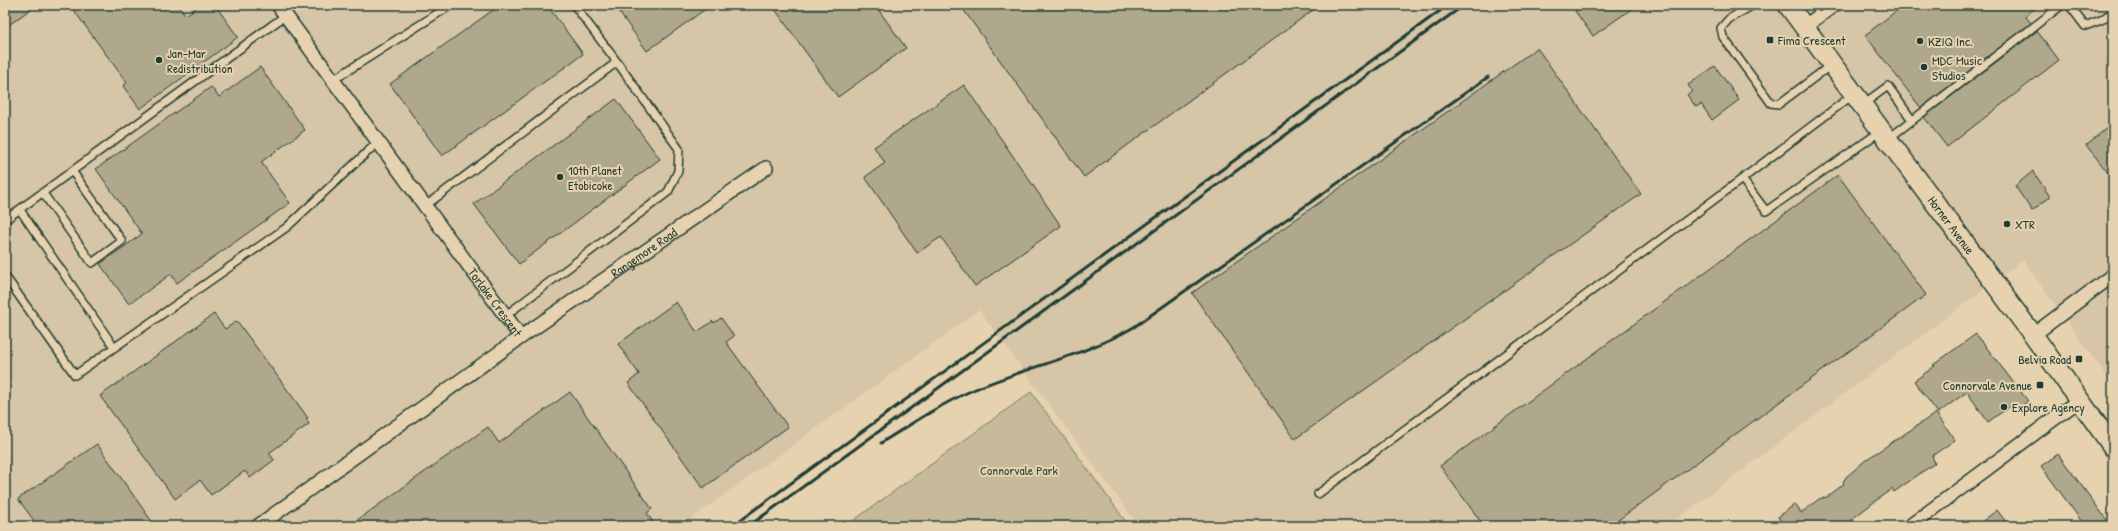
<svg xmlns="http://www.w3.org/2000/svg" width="2118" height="531" viewBox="0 0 2118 531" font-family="'Patrick Hand',sans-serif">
<rect width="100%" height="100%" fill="#e7d2b0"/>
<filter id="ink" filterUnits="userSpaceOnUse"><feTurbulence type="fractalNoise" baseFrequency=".025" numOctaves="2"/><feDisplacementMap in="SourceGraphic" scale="8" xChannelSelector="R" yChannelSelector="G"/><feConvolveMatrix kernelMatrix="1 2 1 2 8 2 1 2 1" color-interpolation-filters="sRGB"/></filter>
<g filter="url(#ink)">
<path fill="#d6c5a6" d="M5 5H2113V385L2023 260 1668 526H1139L979 310 681 526H5Z"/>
<path fill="#c6ba9b" stroke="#727c68" d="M1031 392 1129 526H846Z"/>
<path fill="#b0a88d" stroke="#1f3d34" d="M5 5H36L5 28Z
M70 5H178L186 15 200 5H215L238 37 140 109 123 86 127 83Z
M500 5H547L583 54 442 156 390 84Z
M614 5H711L647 51Z
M772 5H875L906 48 838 97Z
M960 5H1320L1084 177Z
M1584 5H1637L1593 36 1575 11Z
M1904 5H2039L2025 16 2031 23 1921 108 1865 35Z
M2037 31 2059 60 1947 147 1924 117Z
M1537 48 1641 194 1295 439 1192 293Z
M1715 66 1739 100 1712 120 1701 104 1696 107 1687 95 1692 91 1688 85Z
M260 67 305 130 261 162 290 203 177 283 171 274 129 304 100 264 142 234 96 169 211 87 219 97Z
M964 85 1061 226 975 286 941 237 917 253 865 177 885 163 874 147Z
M616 99 660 159 519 264 474 204Z
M2107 128 2113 135V179L2086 145Z
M2033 171 2050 197 2032 211 2015 186Z
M1838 175 1926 295 1610 526H1484L1440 466Z
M676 302 697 332 713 321 714 323 721 318 734 336 726 342 788 427 703 488 628 383 639 374 618 344Z
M214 314 225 329 237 321 308 418 306 419 309 424 269 453 274 460 250 478 245 471 211 495 200 480 175 499 100 396Z
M1976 334 2028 401 2016 410 2012 405 1988 422 1967 392 1938 413 1914 381 1935 366 1933 365Z
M570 392 652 509 647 513 655 526H349L488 427 499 443Z
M1936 413 1955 440 1932 456 1935 463 1894 492 1892 489 1882 496 1843 526H1783L1778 517 1795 504 1801 513 1819 499 1827 497 1844 484 1843 482 1846 477 1867 459Z
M97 444 155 526H38L18 499Z
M2058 454 2107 520 2100 526H2085L2041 466Z
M1997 510 2009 526H1976Z"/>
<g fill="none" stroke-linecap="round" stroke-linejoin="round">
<defs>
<path id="lane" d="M1753 5 1729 19 1721 28 1723 37 1771 103 1779 104 1831 65
M2069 5 2085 26 2101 20 2113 12
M333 80 451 5
M1862 105 1888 86 1912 120
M1888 139 2062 5
M1742 179 1854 94
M43 193 92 263 122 241 72 171
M425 206 617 62 574 5
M20 210 114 347
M5 220 286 15
M5 276 75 375 287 227 378 142
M505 316 668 192 678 171 679 149 617 62
M1318 494 1742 179 1766 211 1881 131"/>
<g id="street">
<path id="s1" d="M278 5 521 337"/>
<path d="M1804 27 1834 5"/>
<path d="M2033 335 2113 275"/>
<path id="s2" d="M258 526 521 337 766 168"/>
<path d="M1910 526 2078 401"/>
</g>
<g id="secondary">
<path id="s3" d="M1788 5 2033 335 2113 447"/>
</g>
</defs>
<use href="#lane" stroke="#1f3d34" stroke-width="10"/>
<use href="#street" stroke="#1f3d34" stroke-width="16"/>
<use href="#secondary" stroke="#1f3d34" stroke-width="22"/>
<use href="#lane" stroke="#e7d2b0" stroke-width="7"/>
<use href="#street" stroke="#e7d2b0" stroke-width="13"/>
<use href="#secondary" stroke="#e7d2b0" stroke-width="19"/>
<path stroke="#1f3d34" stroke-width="3" d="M881 443C911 424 941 404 973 390 1027 367 1084 356 1134 327L1488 77
M732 526 1448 5
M749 526 1464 5"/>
</g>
</g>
<g fill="#1f3d34" stroke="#e7d2b0" stroke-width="1.5">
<rect x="1766" y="36" width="8" height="8" rx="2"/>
<circle cx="1920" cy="41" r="4"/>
<circle cx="159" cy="60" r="4"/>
<circle cx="1924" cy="67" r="4"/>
<circle cx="560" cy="177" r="4"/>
<circle cx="2007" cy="224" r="4"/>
<rect x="2075" y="355" width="8" height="8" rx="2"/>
<rect x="2036" y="381" width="8" height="8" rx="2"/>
<circle cx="2004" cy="407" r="4"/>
</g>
<g text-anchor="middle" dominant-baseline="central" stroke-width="4" stroke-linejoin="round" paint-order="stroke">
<g font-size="13" fill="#1f3d34" stroke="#e7d2b0" text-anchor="start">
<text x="1778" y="40">Fima Crescent</text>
<text x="1928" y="41">KZIQ Inc.</text>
<text x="167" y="53">Jan-Mar<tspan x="167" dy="15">Redistribution</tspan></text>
<text x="1932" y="60">MDC Music<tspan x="1932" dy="15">Studios</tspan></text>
<text x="568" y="170">10th Planet<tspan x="568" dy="15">Etobicoke</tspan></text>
<text x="2015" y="224">XTR</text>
<text x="2071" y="359" text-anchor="end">Belvia Road</text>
<text x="2032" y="385" text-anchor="end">Connorvale Avenue</text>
<text x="2012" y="407">Explore Agency</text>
</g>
<g font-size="13" fill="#1f3d34" stroke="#e7d2b0">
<text stroke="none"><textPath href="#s3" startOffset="274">Horner Avenue</textPath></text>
<text stroke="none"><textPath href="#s2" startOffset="473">Rangemore Road</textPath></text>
<text stroke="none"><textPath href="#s1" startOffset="368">Torlake Crescent</textPath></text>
</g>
<g font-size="13" fill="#304a3e" stroke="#e7d2b0">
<text x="1019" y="470">Connorvale Park</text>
</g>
</g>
<rect width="2118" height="531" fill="none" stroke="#e7d2b0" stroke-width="20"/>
<rect x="10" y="10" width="2098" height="511" fill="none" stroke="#1f3d34" stroke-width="1.5" filter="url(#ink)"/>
</svg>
